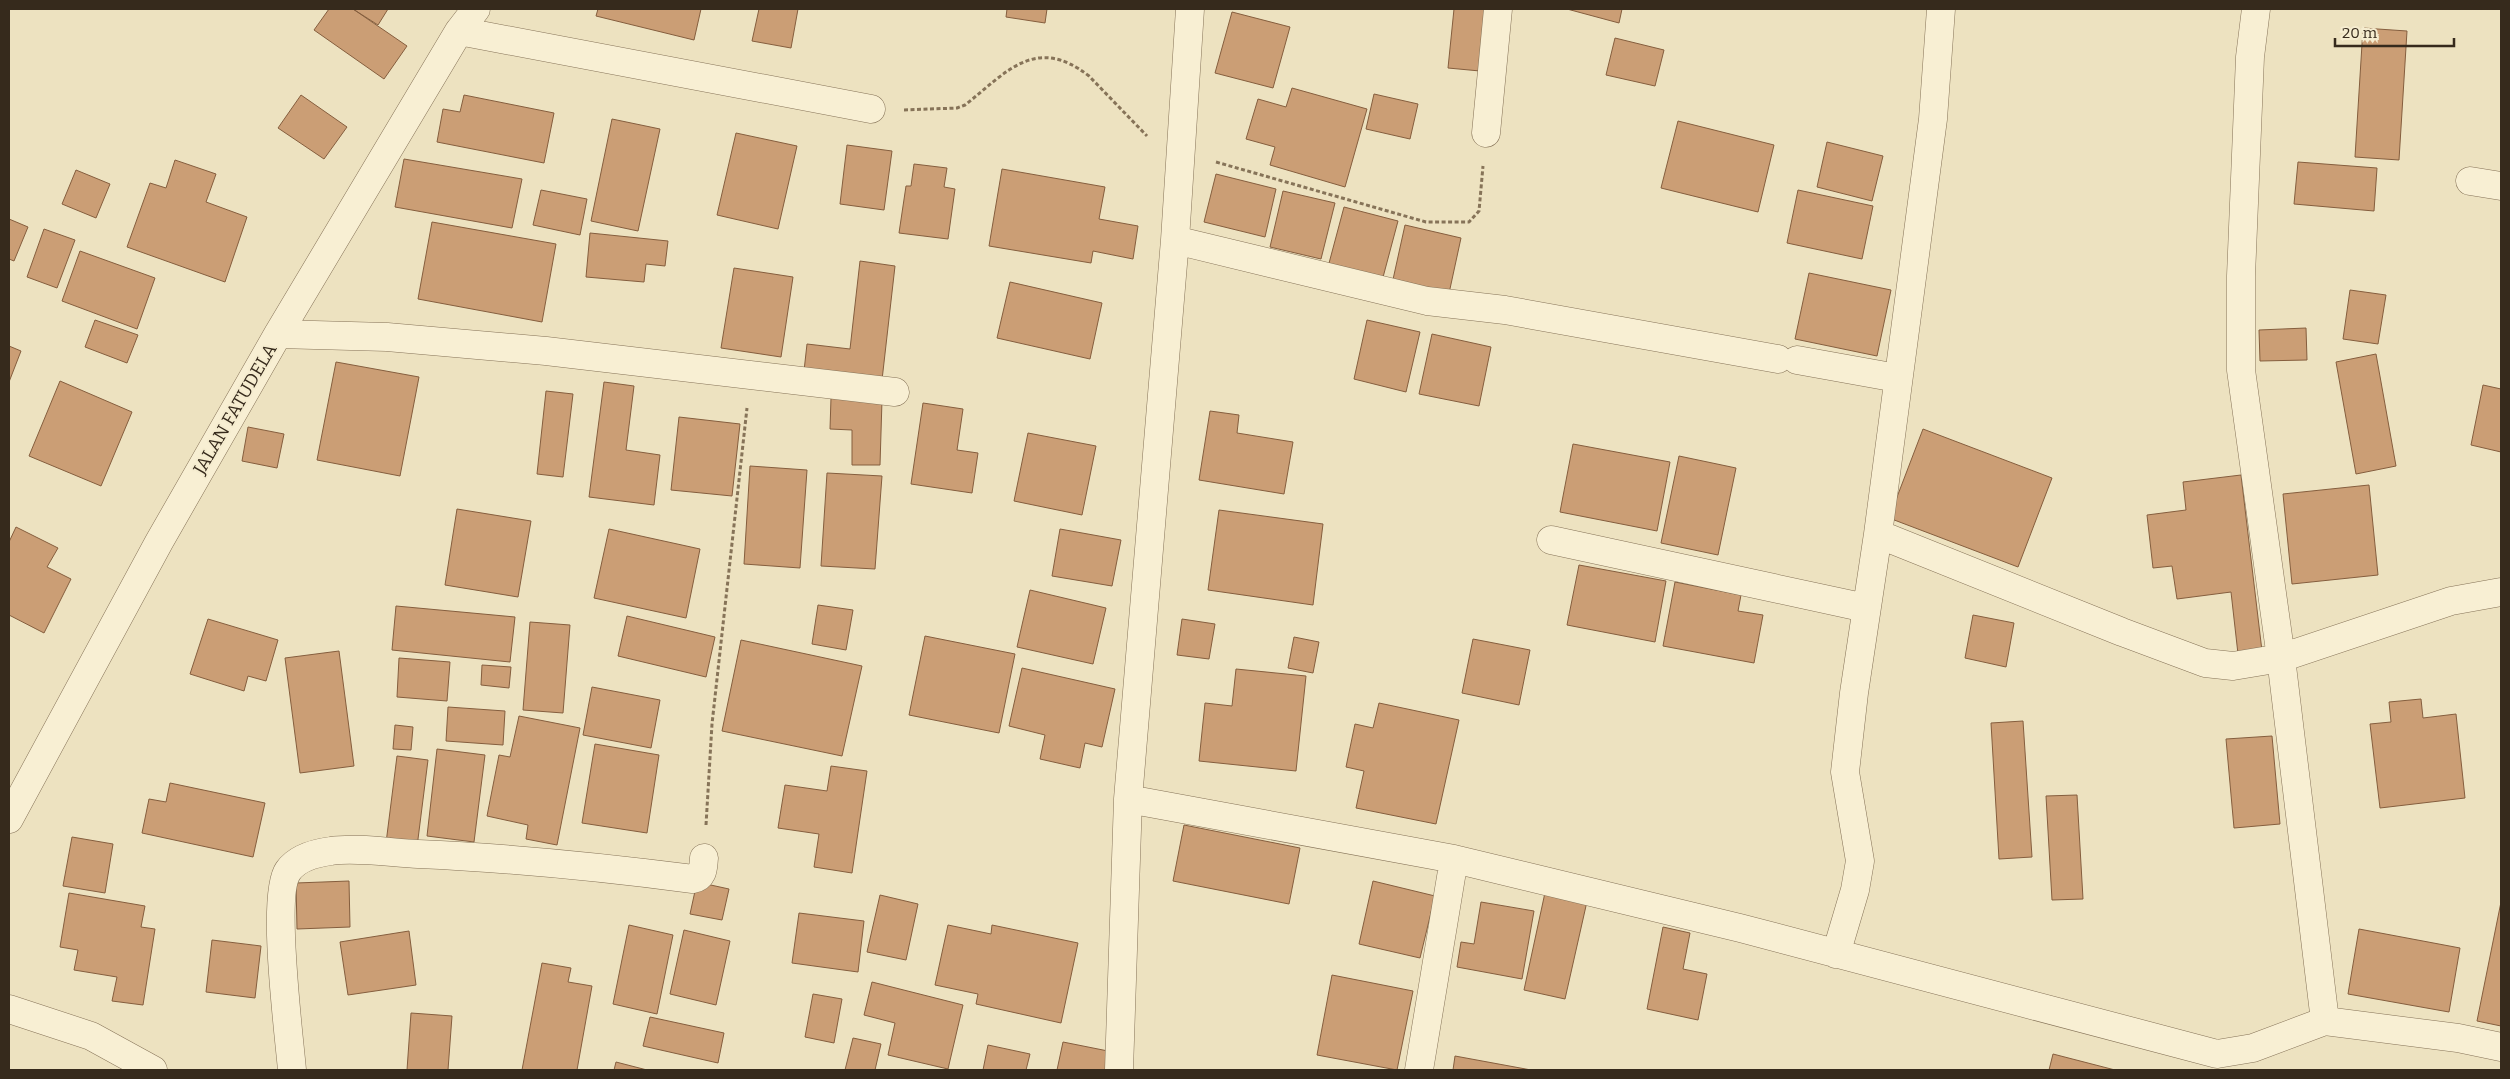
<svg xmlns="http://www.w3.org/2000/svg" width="2510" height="1079" viewBox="0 0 2510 1079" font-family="Bitter,serif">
<rect width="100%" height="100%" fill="#ede2c0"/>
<path fill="#cb9e75" stroke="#855e3e" d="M329 9H353L407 46 384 79 314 30Z
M353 9H388L378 25Z
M598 9H701L694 40 596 16Z
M759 9H798L791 48 752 41Z
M1007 9H1047L1045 23 1006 17Z
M1454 9H1486L1480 71 1448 68Z
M1567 9H1622L1619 23Z
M1232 12 1290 27 1273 88 1215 73Z
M2363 28 2407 31 2399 160 2355 157Z
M1615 38 1664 50 1655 86 1606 75Z
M1292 88 1367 109 1345 187 1270 165 1275 147 1246 139 1258 99 1286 107Z
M1374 94 1418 104 1410 139 1366 129Z
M301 95 347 127 324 159 278 128Z
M464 95 554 113 544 163 437 142 443 109 460 112Z
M612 119 660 129 638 231 591 221Z
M1678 121 1774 145 1758 212 1661 188Z
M736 133 797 146 778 229 717 215Z
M1827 142 1883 156 1872 201 1817 187Z
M847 145 892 151 884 210 840 204Z
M404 159 522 179 512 228 395 207Z
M175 160 216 174 206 202 247 217 225 282 127 247 150 183 166 188Z
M2298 162 2377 168 2374 211 2294 204Z
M914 164 947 168 944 187 955 189 948 239 899 233 906 186H911Z
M1002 169 1105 187 1099 219 1138 226 1133 259 1093 251 1091 263 989 246Z
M76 170 110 184 96 218 62 204Z
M1216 174 1276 189 1265 237 1204 222Z
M541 190 587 199 580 235 533 225Z
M1798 190 1873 206 1862 259 1787 243Z
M1283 191 1335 203 1321 259 1270 247Z
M1344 207 1398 221 1382 281 1328 267Z
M9 219 28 227 14 261 9 259Z
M432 222 556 244 542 322 418 299Z
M1405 225 1461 238 1448 298 1392 284Z
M44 229 75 240 57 288 27 277Z
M590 233 668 241 665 266 646 264 644 282 586 277Z
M80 251 155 278 137 329 62 301Z
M860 261 895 266 882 380 804 371 807 344 850 349Z
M734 268 793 277 781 357 721 348Z
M1809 273 1891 290 1877 356 1795 339Z
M1010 282 1102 303 1090 359 997 338Z
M2350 290 2386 295 2378 344 2343 339Z
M95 320 138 335 127 363 85 347Z
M1367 320 1420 332 1406 392 1354 379Z
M2306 328 2307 360 2260 361 2259 330Z
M1432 334 1491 347 1479 406 1419 394Z
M9 346 21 351 9 382Z
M2376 354 2396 466 2356 474 2336 362Z
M336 362 419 377 400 476 317 460Z
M60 381 132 412 101 486 29 456Z
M604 382 634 386 626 450 660 455 654 505 589 497Z
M2483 385 2501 389V452L2471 445Z
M546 391 573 394 563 477 537 474Z
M831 398 882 400 880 465H852V430L830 429Z
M923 403 963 409 957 450 978 453 972 493 911 484Z
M1210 411 1239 415 1237 433 1293 442 1284 494 1199 480Z
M679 417 740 424 732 496 671 490Z
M248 427 284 434 277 468 242 461Z
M1923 429 2052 478 2018 567 1889 518Z
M1028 433 1096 446 1082 515 1014 501Z
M1573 444 1670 462 1657 531 1560 512Z
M1679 456 1736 468 1718 555 1661 543Z
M750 466 807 470 800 568 744 564Z
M827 473 882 476 875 569 821 566Z
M2241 475 2262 651 2238 654 2231 592 2177 599 2172 566 2153 568 2147 515 2186 510 2183 482Z
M2369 485 2378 575 2292 584 2283 494Z
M457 509 531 521 518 597 445 585Z
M1219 510 1323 524 1313 605 1208 590Z
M16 527 58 548 47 567 71 579 44 633 9 615V542Z
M609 529 700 549 686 618 594 598Z
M1060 529 1121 540 1112 586 1052 576Z
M1579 565 1666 581 1655 642 1567 625Z
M1675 582 1741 595 1738 611 1763 615 1754 663 1663 646Z
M1030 590 1106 608 1093 664 1017 647Z
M818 605 853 610 846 650 812 644Z
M396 606 515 617 510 662 392 650Z
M1973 615 2014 623 2006 667 1965 658Z
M627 616 715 637 706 677 618 656Z
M208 619 278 640 266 681 248 676 244 691 190 674Z
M1182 619 1215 624 1209 659 1177 655Z
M530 622 570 625 563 713 523 710Z
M925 636 1015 654 999 733 909 715Z
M1294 637 1319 642 1313 673 1288 668Z
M1473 639 1530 650 1519 705 1462 693Z
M741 640 862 666 842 756 722 731Z
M339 651 354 766 300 773 285 658Z
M399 658 450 662 447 701 397 697Z
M482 665 511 667 509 688 481 685Z
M1022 668 1115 689 1102 747 1085 743 1080 768 1040 759 1045 735 1009 726Z
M1236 669 1306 676 1296 771 1199 761 1205 703 1232 706Z
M592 687 660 700 651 748 583 735Z
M2421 699 2423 718 2456 714 2465 798 2380 808 2370 724 2391 722 2389 702Z
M1379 703 1459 720 1436 824 1356 808 1364 771 1346 767 1355 724 1373 728Z
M448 707 505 711 503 745 446 741Z
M519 716 580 728 557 845 526 839 528 825 487 816 499 755 510 757Z
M2023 721 2032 857 1999 859 1991 723Z
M395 725 413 727 411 750 393 749Z
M2272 736 2280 824 2234 828 2226 739Z
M595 744 659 755 647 833 582 823Z
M437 749 485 755 474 842 427 836Z
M397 756 428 760 417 847 386 843Z
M831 766 867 771 852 873 814 867 819 834 778 828 785 785 827 791Z
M170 783 265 803 253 857 142 833 149 799 166 802Z
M2077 795 2083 899 2052 900 2046 796Z
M1184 825 1300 848 1289 904 1173 881Z
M72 837 113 844 105 893 63 886Z
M349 881 350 927 297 929 296 883Z
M1373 881 1435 896 1420 958 1359 944Z
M697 882 729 889 722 920 690 914Z
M1546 888 1588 897 1565 999 1524 990Z
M69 893 145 906 141 927 155 929 143 1005 112 1001 117 977 74 970 78 950 60 947Z
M880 895 918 904 906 960 867 952Z
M1481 902 1534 911 1522 979 1457 967 1461 942 1474 944Z
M2501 902V1026L2477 1021Z
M799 913 864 921 858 972 792 963Z
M629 925 673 935 657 1014 613 1004Z
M948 925 991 934 992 925 1078 943 1061 1023 976 1004 978 994 935 985Z
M1663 927 1690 933 1683 969 1707 974 1698 1020 1647 1009Z
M2359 929 2460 948 2449 1012 2348 994Z
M684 930 730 941 716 1005 670 994Z
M409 931 416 985 348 995 340 942Z
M212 940 261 946 255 998 206 992Z
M542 963 571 968 568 982 592 986 577 1070H522Z
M1332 975 1413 991 1397 1070 1317 1055Z
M872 982 963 1005 948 1069 888 1055 895 1023 864 1015Z
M813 994 842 999 834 1043 805 1037Z
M411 1013 452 1016 448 1070H407Z
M650 1017 724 1033 718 1063 643 1046Z
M853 1038 881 1044 875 1070H845Z
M1063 1042 1113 1052 1110 1070H1057Z
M988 1045 1030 1054 1026 1070H983Z
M2053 1054 2115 1070H2049Z
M1455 1056 1531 1070H1453Z
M616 1062 647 1070H614Z"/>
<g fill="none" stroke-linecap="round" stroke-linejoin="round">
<defs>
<path id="minor" d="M2256 9 2250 57 2241 276V370L2281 658 2325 1021
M459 31 871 109
M1486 133 1498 9
M2470 181 2501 186
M1175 240 1427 301 1505 310 1778 359
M278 334 387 337 546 351 895 392
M1797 360 1897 378
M1878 534 1933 119 1941 9
M1551 540 1866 608
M1128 799 1454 859 1740 928 2217 1054 2253 1048 2325 1021 2458 1038 2501 1047
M9 819 159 542 278 334 459 31 476 9
M1836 954 1855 890 1860 861 1845 772 1854 693 1878 534 2122 632 2205 663 2233 666 2281 658 2451 601 2501 592
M9 1009 91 1036 153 1070
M292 1070C289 1035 271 895 288 871 297 858 316 853 331 851 355 847 393 853 418 854 510 858 601 867 693 879 704 877 703 867 704 858
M1119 1070 1128 799 1175 240 1190 9
M1419 1070 1454 859"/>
</defs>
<use href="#minor" stroke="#867358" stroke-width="29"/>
<path stroke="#867358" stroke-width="3" stroke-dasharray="4 2.5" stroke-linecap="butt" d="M904 110 957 108 965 105C1006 73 1035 34 1089 76L1147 136
M1216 162 1426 222H1469L1479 211 1483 166
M706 825 712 724 747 408"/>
<use href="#minor" stroke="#f8efd3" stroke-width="28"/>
</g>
<g text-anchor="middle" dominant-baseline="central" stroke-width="4" stroke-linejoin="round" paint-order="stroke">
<g font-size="18" fill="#362a1c" stroke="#f5eccf">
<text transform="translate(235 409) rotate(-60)">JALAN FATUDELA</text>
</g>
</g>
<rect width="2510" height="1079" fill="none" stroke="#362a1c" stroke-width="20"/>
<path d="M2335 38v8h119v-8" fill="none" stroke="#362a1c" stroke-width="2.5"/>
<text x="2342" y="38" font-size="15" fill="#362a1c" stroke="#f5eccf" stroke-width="4" paint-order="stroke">20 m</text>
</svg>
